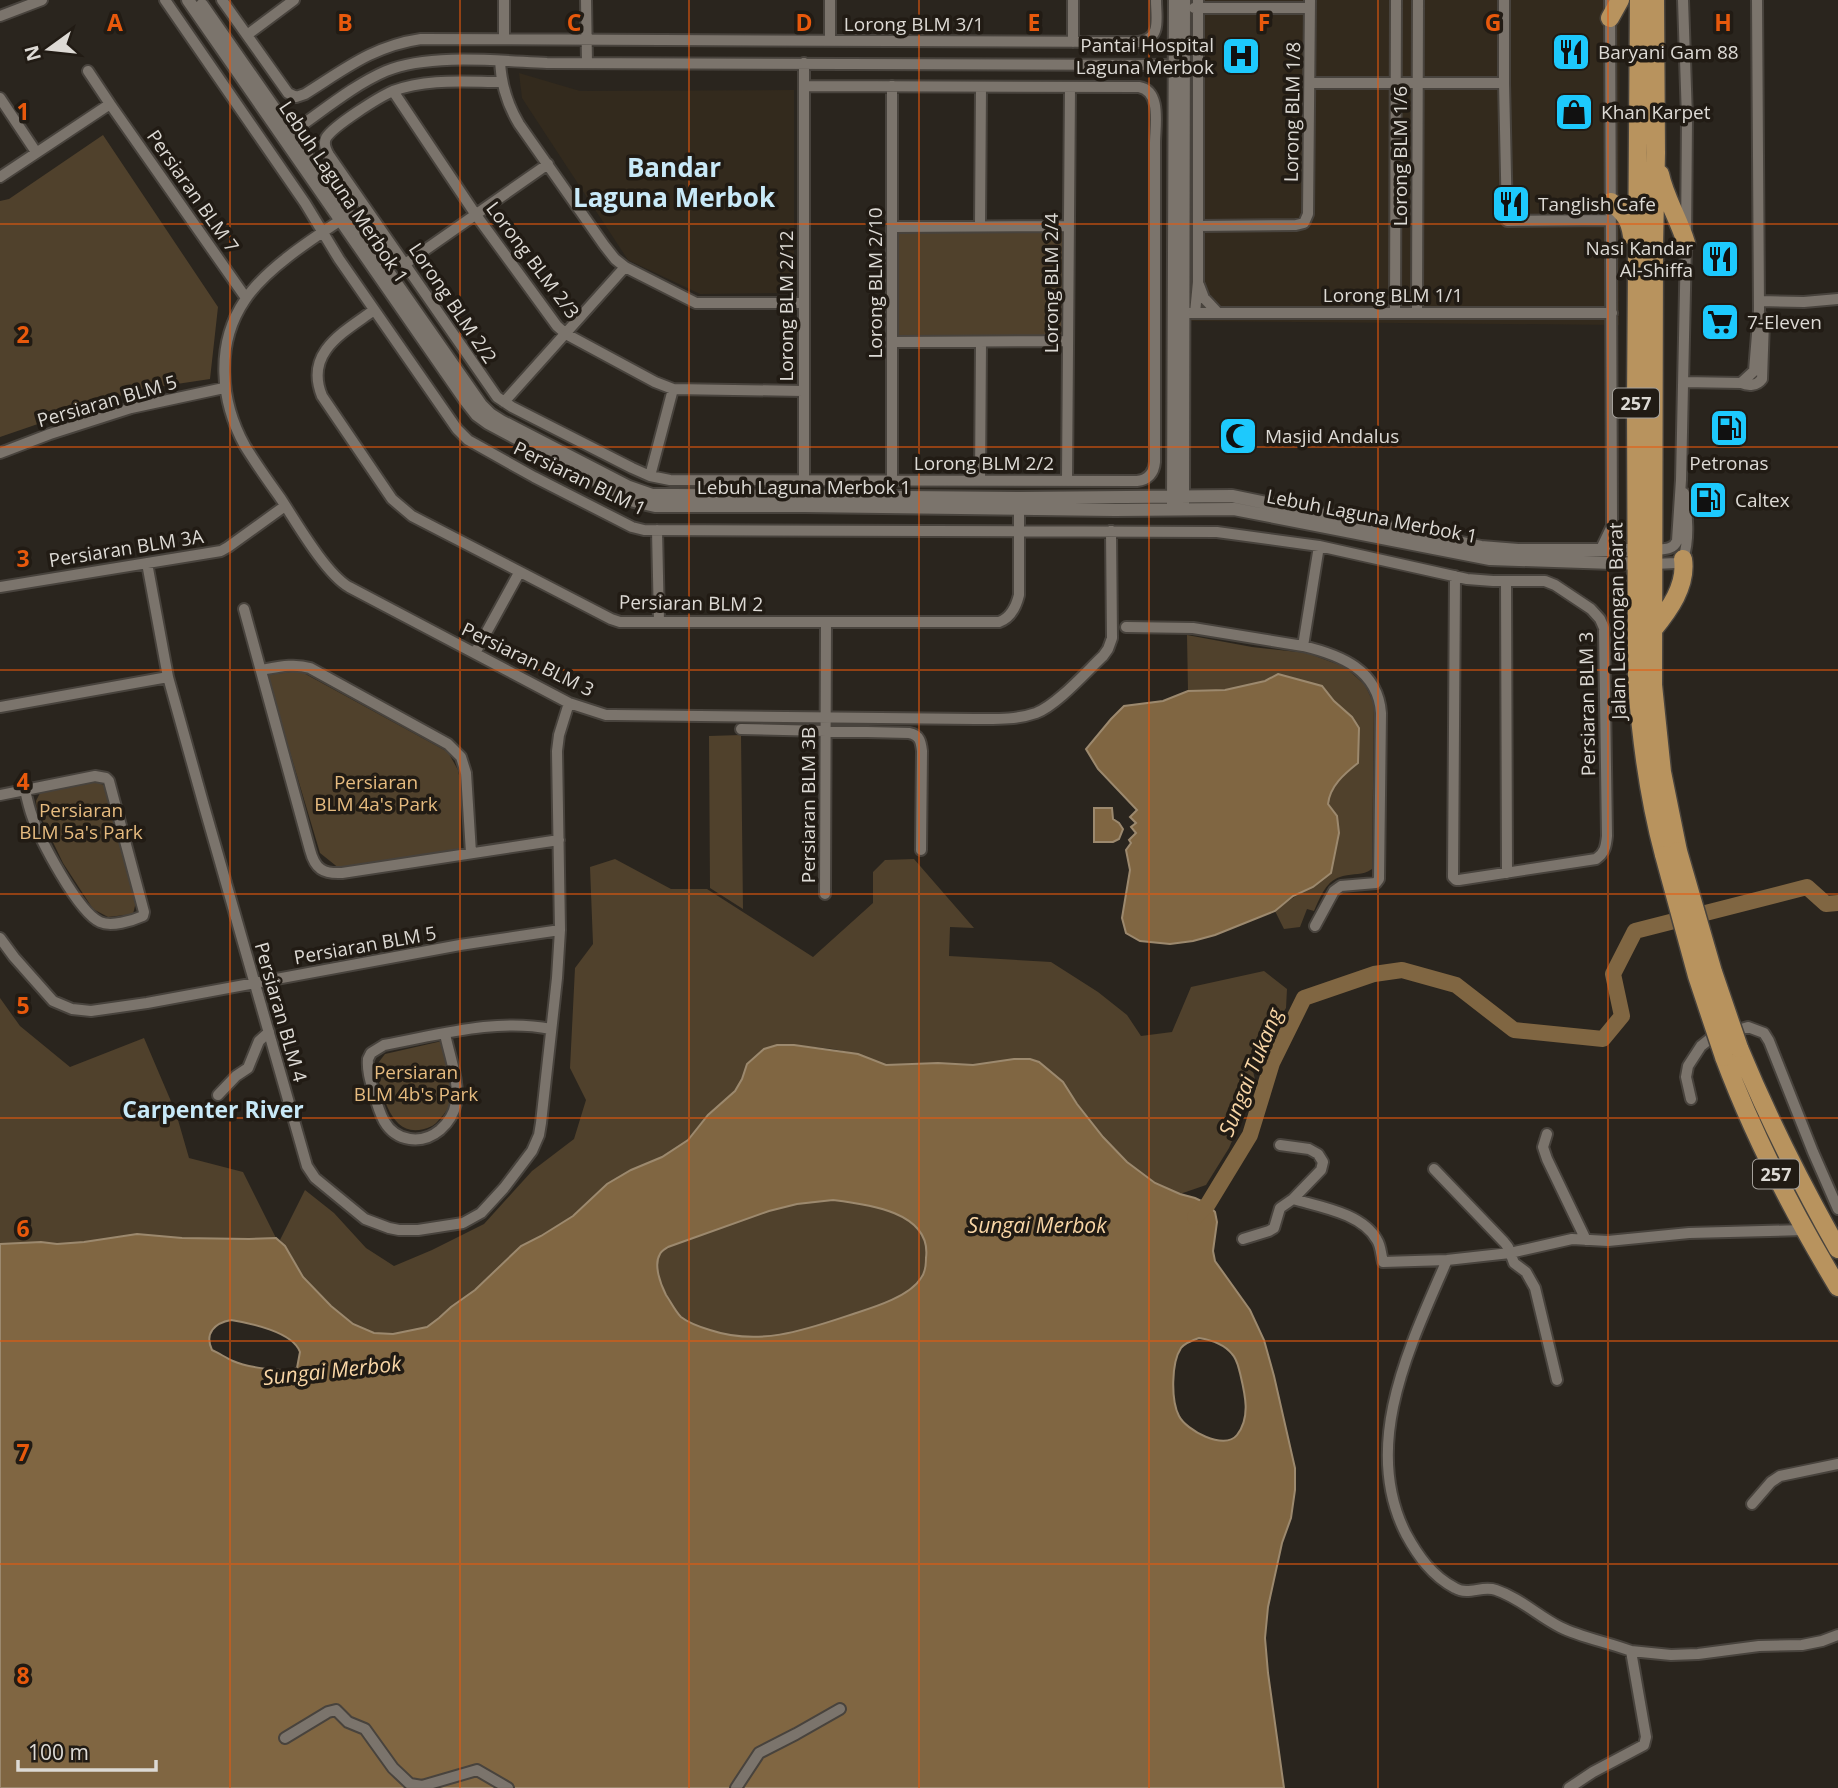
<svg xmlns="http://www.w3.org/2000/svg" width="1838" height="1788" viewBox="0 0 1838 1788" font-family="'Open Sans',sans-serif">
<rect width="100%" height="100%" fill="#2a251e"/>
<path fill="#332a1d" d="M1191 0H1620L1619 325 1189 321Z
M519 73 580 91 794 90V293L700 294 628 260 522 98Z"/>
<path fill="#50412c" d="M103 135 218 307 210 379 137 390 0 437V201L9 199Z
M1063 230 1062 337 899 338V231Z
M1187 635 1252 647 1307 653 1345 667 1365 685 1374 704 1372 869C1362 876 1354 873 1343 876 1326 880 1321 896 1314 911L1307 909 1300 927 1284 929 1275 911C1293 896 1313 887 1331 873L1339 833 1337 816 1328 804C1330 786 1344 774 1358 763L1334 701 1322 686 1278 674C1250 689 1219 691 1188 691Z
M300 671 448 752 458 770 461 785V850L340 869 320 853 267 675Z
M741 735 743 909 710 888 709 736Z
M96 782 106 786 136 902 133 914 108 917 93 909 63 863 37 809 36 801 40 793Z
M615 859 671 889H707L813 957 873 903V872L885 860 914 859 974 928 950 927 949 956 1051 962 1098 992 1127 1015 1141 1036 1172 1032 1191 987 1264 971 1287 989 1286 1008 1251 1062 1256 1084 1229 1148 1206 1185 1180 1194 1155 1183 1127 1162 1103 1137 1077 1104 1030 1059H1014L973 1065 938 1063 886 1065 857 1054 833 1049 794 1045H777L764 1049 747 1064 742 1079 735 1091 699 1125 688 1140 662 1157 631 1170 607 1184 573 1216 541 1236 521 1246 493 1275 475 1290 451 1307 440 1318 427 1327 413 1331 393 1334 374 1333 353 1324 331 1306 303 1277 289 1251 280 1240 305 1190 334 1213 366 1248 394 1266 432 1250 484 1224 532 1171 574 1139 586 1100 570 1068 575 968 593 944 590 867Z
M0 998 20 1026 70 1067 144 1038 176 1113 189 1158 243 1172 276 1238 249 1239 182 1238 137 1234 84 1242 57 1244 41 1242 0 1244Z
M442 1041C445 1057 456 1086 452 1101 451 1106 437 1124 432 1126 391 1145 383 1095 375 1067L385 1054Z
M833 1200C867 1204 932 1212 926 1258 926 1264 925 1273 921 1278 910 1296 875 1307 856 1313 808 1329 761 1347 710 1330 700 1327 690 1324 681 1317 675 1311 671 1302 666 1295 661 1285 653 1265 660 1254 661 1251 665 1249 668 1247L769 1211 797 1204Z"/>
<path fill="#806642" stroke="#9c896e" stroke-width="2" fill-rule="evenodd" d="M1278 674 1322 686 1334 701 1352 717 1359 728 1358 763C1344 774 1330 786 1328 804L1337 816 1339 833 1331 873 1313 887 1293 896 1275 911 1215 935 1193 941 1170 944 1140 941 1126 933 1122 918 1130 870 1126 850 1131 843 1129 840 1136 833 1131 827 1136 823 1130 817 1137 810 1098 769 1086 749 1111 719 1124 706 1163 701 1188 691 1225 690 1265 681Z
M1094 808H1112L1113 819 1119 823 1123 829 1119 839 1113 842H1094Z
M777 1045H794L858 1054 886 1065 938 1063 973 1065 1014 1059H1030L1039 1062 1063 1082 1077 1104 1103 1137 1127 1162 1155 1183 1180 1194 1195 1198 1208 1204 1215 1212 1217 1222 1213 1251 1215 1261 1250 1310 1264 1340 1274 1376 1295 1468V1490L1291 1518 1282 1543 1268 1607 1265 1638 1268 1673 1284 1788H0V1244L41 1242 57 1244 84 1242 137 1234 182 1238 249 1239 276 1238 285 1246 303 1277 331 1306 353 1324 374 1333 393 1334 427 1327 439 1318 451 1307 475 1290 521 1246 541 1236 573 1216 607 1184 631 1170 662 1157 688 1140 708 1115 735 1091 742 1079 747 1064 764 1049ZM833 1200C867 1204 932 1212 926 1258 926 1264 925 1273 921 1278 910 1296 875 1307 856 1313 808 1329 761 1347 710 1330 700 1327 690 1324 681 1317 675 1311 671 1302 666 1295 661 1285 653 1265 660 1254 661 1251 665 1249 668 1247L769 1211 797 1204ZM231 1320C250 1323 293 1332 300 1352L297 1368C284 1373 246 1367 233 1361 226 1358 219 1353 212 1350 204 1333 215 1323 231 1320ZM1199 1338C1212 1340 1224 1344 1232 1354 1237 1359 1238 1366 1240 1373 1245 1394 1251 1417 1237 1435 1224 1451 1186 1430 1179 1416 1171 1401 1171 1363 1181 1348 1185 1343 1193 1340 1199 1338Z"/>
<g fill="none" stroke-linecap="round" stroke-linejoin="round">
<path stroke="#806642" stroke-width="16" d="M1195 1217 1208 1204 1250 1135 1272 1063 1304 998 1374 974 1402 970 1456 985 1514 1030 1603 1039 1622 1016 1613 974 1635 931 1807 887 1826 904 1838 903"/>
<defs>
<path id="minor" d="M165 0 305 203 339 259 457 429 468 440 534 477 632 527 644 530 1217 532 1319 546 1467 579 1493 581H1545L1555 585 1591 609 1600 619 1604 628 1607 836C1606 846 1605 853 1596 859L1459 880H1456L1453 877 1455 576
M222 0 288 93 296 97 305 94C345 69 373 46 421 39L1139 42C1162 38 1156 19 1156 0
M586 0 587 63
M830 0V41
M1504 0V83L1507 221 1611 220
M1610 0 1612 526 1622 551
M1194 8H1310
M0 16 42 0
M247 35 294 0
M504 39V0
M1073 42V0
M500 61C501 84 507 104 519 124L604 245 615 259 625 267 696 303H803
M88 71 110 104
M502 82C466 82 427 78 393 91L476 215 557 326 566 334 655 382 673 389 803 391
M1310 83H1504
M393 91C379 97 333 126 326 138 323 144 326 150 329 155L497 397 512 407 632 468 650 476 670 480 1137 481C1148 480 1154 473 1155 462V143C1155 126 1162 91 1139 87L804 86
M0 98 36 152
M286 136C318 115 351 86 386 71 430 53 500 61 547 63L1181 65
M0 177 110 104 246 298
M347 216C315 237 266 268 245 300 215 344 220 401 245 446 256 464 269 482 281 499 296 522 326 574 349 587L569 703 606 715H614L975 719C995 719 1016 720 1036 713 1057 705 1086 672 1103 656L1108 649 1112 638 1111 531
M980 226 981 87
M1198 226 1296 225 1304 223 1308 214 1310 0
M893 227 1069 226
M405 264 548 164
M1199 285 1204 298 1218 313
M1759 301 1804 302 1838 299
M374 310C344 332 304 352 322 396L392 499 412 516 611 619 620 622H999C1011 618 1016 607 1019 595V500
M1177 313H1612
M1195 313 1198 282V0
M1395 313 1396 0
M1417 313 1418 0
M892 342 1068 341
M1683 382 1741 383C1748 386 1757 386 1762 379L1764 321 1762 317
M1741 383 1754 371 1759 310 1757 0
M504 402 625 267
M0 453 50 434 131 408 224 388
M650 476 673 389
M892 480V86
M980 480 981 342
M1067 481 1070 87
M804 503V63
M657 530 659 622
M1655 550C1664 549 1673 550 1677 541L1681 480 1686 243 1687 118 1683 0
M1600 551 1612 526
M147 563 168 677 204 806 307 1166 315 1178 365 1219 389 1228 399 1230H418L463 1223 481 1213 504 1188 532 1151 539 1135 541 1123 557 978 560 930 557 751 559 735 569 703
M1654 564 1676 563 1683 559C1690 539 1687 514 1684 493
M1506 581 1507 873
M0 587 221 551 228 547 285 506
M244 609 310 850C315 869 323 874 342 873L559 840
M1126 627 1193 628 1303 646C1341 655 1378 670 1381 713L1379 879 1376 883 1341 886 1334 891 1315 926
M1303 646 1319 546
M475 653 519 573
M261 670C278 667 294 663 310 668L448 744 461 757 466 773 471 853
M0 707 168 677
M741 729 909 733C920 735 921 742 922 751L921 850
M0 795 95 776 106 778 109 781 144 912 143 916C132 921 111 927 100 922 78 912 40 840 32 816 29 808 27 799 25 790
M825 894 826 623
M0 938 14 957 53 1001 72 1009 91 1011 147 1003 460 945 560 930
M445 1034C449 1054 460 1083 456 1103 454 1114 448 1123 440 1130 422 1145 396 1142 384 1121 379 1112 376 1101 373 1090 370 1080 367 1070 368 1059L371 1053 384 1045C439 1035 496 1018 551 1029
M218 1095 236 1076 248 1068 259 1041 269 1032
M1691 1099 1686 1077 1688 1066 1701 1046 1711 1038 1748 1027 1764 1033 1769 1041 1813 1152 1838 1209
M1547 1134 1543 1147 1547 1159 1586 1240
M1434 1169 1504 1242 1508 1247 1514 1263 1526 1272 1535 1288 1557 1380
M1293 1199C1320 1207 1362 1213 1377 1240 1381 1246 1381 1255 1383 1262L1447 1260 1510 1253 1572 1239 1608 1241 1689 1233 1804 1230
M1243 1239 1269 1231 1274 1228 1280 1208 1293 1199 1321 1170 1323 1162 1318 1154 1309 1149 1280 1145
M1447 1260C1411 1344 1360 1444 1406 1534 1418 1556 1432 1576 1455 1588 1469 1596 1482 1585 1496 1590 1520 1598 1538 1616 1560 1627 1582 1638 1608 1642 1631 1651L1671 1655 1698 1654 1759 1646 1802 1645 1822 1641 1838 1635
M1752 1504 1771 1482 1780 1476 1838 1464
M285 1738 328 1712 336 1710 348 1722 365 1729 393 1768 410 1784 422 1786 477 1770 508 1788
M736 1788 759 1753 796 1734 840 1709
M1569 1788 1593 1772 1644 1745 1646 1737 1631 1651"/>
<path id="tertiary" d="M188 0 466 401 477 415 488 423 634 501 655 506H804L1115 510 1234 509 1490 559 1643 564
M202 5 481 405 490 414 501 421 629 487 652 495H675L1019 498 1232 496 1481 547 1518 550H1644
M1173 505 1175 0
M1183 505 1184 0"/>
<path id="trunk" d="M1639 0 1636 402 1637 682C1641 741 1649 799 1664 855
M1655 0 1656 153 1654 245 1653 685 1662 772 1678 851
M1610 18 1620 0
M1660 174C1665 198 1679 219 1686 243
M1611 202C1624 212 1630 220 1632 236
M1653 630C1669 610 1687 586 1683 559
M1739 1048C1768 1118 1801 1184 1838 1249
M1724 1057C1754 1137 1794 1214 1838 1287"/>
</defs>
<use href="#minor" stroke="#48433d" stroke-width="14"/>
<use href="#tertiary" stroke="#48433d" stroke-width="16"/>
<use href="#trunk" stroke="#48433d" stroke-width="21"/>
<use href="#minor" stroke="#7b746c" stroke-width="10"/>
<use href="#tertiary" stroke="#7b746c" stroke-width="12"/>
<use href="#trunk" stroke="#b8935e" stroke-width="18"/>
<defs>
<path id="trunk-bridge" d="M1678 851 1713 972 1739 1048
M1664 855 1697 976 1724 1057"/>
</defs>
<use href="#trunk-bridge" stroke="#48433d" stroke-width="21" stroke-linecap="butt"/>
<use href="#trunk-bridge" stroke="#b8935e" stroke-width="18"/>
</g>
<path fill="none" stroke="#e8590c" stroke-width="2" stroke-opacity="0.55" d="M230 0V1788M460 0V1788M689 0V1788M919 0V1788M1149 0V1788M1378 0V1788M1608 0V1788M0 224H1838M0 447H1838M0 670H1838M0 894H1838M0 1118H1838M0 1341H1838M0 1564H1838"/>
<defs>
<symbol id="restaurant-square" viewBox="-11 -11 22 22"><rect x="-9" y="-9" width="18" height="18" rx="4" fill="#1dc9fd" stroke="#211b14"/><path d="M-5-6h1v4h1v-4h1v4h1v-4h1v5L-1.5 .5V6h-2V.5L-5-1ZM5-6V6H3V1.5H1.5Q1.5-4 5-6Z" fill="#111"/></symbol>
<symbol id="hospital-square" viewBox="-11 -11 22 22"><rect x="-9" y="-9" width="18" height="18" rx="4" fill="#1dc9fd" stroke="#211b14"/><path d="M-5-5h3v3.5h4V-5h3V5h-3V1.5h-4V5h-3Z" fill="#111"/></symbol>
<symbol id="shop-square" viewBox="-11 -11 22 22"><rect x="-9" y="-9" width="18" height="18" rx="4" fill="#1dc9fd" stroke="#211b14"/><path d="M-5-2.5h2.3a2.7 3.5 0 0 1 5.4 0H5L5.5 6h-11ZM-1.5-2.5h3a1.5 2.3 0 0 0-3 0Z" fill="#111"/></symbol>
<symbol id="supermarket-square" viewBox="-11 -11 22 22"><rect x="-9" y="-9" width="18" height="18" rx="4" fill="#1dc9fd" stroke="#211b14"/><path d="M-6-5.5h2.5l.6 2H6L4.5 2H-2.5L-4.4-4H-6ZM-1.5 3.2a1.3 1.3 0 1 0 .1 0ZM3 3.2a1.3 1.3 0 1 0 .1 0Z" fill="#111"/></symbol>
<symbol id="fuel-square" viewBox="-11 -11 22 22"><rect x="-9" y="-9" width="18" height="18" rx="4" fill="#1dc9fd" stroke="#211b14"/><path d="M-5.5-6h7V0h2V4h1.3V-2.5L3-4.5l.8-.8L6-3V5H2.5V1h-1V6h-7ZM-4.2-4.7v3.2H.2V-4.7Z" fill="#111"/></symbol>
<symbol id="mosque-square" viewBox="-11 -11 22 22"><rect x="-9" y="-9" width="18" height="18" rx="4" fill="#1dc9fd" stroke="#211b14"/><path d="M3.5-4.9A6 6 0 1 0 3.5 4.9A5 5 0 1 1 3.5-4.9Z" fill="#111"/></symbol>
</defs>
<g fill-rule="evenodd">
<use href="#restaurant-square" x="1549" y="30" width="44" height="44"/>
<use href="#hospital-square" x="1219" y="34" width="44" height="44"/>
<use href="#shop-square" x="1552" y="90" width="44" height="44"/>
<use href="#restaurant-square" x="1489" y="182" width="44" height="44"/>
<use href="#restaurant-square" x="1698" y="237" width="44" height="44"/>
<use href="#supermarket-square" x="1698" y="300" width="44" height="44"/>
<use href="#fuel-square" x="1707" y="406" width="44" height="44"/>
<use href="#mosque-square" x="1216" y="414" width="44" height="44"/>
<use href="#fuel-square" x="1686" y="478" width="44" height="44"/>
</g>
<g text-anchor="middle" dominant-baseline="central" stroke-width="7" stroke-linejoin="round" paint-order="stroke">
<g fill="#211b14" stroke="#a5a19b" stroke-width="2">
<rect x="1613" y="388.5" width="46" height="29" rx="5"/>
<rect x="1753" y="1159.5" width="46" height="29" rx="5"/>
</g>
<g font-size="18" font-weight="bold" fill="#dddad5">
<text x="1636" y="403">257</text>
<text x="1776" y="1174">257</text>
</g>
<g font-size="19" fill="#dddad5" stroke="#211b14">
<text x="914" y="24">Lorong BLM 3/1</text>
<text transform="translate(1292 112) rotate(-89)">Lorong BLM 1/8</text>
<text transform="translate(1400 156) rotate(-90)">Lorong BLM 1/6</text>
<text transform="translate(193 191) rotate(55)">Persiaran BLM 7</text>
<text transform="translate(344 192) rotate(56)">Lebuh Laguna Merbok 1</text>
<text transform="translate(533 260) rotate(53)">Lorong BLM 2/3</text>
<text transform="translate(875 283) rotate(-90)">Lorong BLM 2/10</text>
<text transform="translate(1051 283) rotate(-90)">Lorong BLM 2/4</text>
<text x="1393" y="295">Lorong BLM 1/1</text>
<text transform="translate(453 303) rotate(56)">Lorong BLM 2/2</text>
<text transform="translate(786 306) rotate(-90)">Lorong BLM 2/12</text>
<text transform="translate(107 401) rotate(-16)">Persiaran BLM 5</text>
<text x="984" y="463">Lorong BLM 2/2</text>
<text transform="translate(580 478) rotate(26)">Persiaran BLM 1</text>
<text x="804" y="487">Lebuh Laguna Merbok 1</text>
<text transform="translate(1372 516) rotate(11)">Lebuh Laguna Merbok 1</text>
<text transform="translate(126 548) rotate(-9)">Persiaran BLM 3A</text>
<text transform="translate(691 603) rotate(1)">Persiaran BLM 2</text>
<text transform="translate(1617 621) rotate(-91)">Jalan Lencongan Barat</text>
<text transform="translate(528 659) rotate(26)">Persiaran BLM 3</text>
<text transform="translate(1587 704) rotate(-91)">Persiaran BLM 3</text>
<text transform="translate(808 805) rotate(-90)">Persiaran BLM 3B</text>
<text transform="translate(365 945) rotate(-10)">Persiaran BLM 5</text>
<text transform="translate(281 1012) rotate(74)">Persiaran BLM 4</text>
</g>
<g font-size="19" fill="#dddad5" stroke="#211b14" text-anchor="start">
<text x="1214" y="45" text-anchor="end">Pantai Hospital<tspan x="1214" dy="22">Laguna Merbok</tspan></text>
<text x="1598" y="52">Baryani Gam 88</text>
<text x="1601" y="112">Khan Karpet</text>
<text x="1538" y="204">Tanglish Cafe</text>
<text x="1693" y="248" text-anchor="end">Nasi Kandar<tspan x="1693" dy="22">Al-Shiffa</tspan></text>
<text x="1747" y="322">7-Eleven</text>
<text x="1265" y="436">Masjid Andalus</text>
<text x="1729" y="463" text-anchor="middle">Petronas</text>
<text x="1735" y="500">Caltex</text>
</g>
<g font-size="19" fill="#e6bb7f" stroke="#211b14">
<text x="376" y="782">Persiaran<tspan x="376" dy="22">BLM 4a's Park</tspan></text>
<text x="81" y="810">Persiaran<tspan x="81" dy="22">BLM 5a's Park</tspan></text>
<text x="416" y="1072">Persiaran<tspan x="416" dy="22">BLM 4b's Park</tspan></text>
</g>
<g font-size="21" font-style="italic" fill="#f9d6a6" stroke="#211b14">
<text transform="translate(1250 1072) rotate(-68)">Sungai Tukang</text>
<text x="1037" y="1225">Sungai Merbok</text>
<text transform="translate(332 1370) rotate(-6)">Sungai Merbok</text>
</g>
<g font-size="23" font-weight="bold" fill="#c8e9f8" stroke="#211b14">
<text x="213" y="1109">Carpenter River</text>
</g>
<g font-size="26" font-weight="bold" fill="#c8e9f8" stroke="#211b14">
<text x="674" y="167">Bandar<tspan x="674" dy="30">Laguna Merbok</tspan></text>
</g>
</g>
<g font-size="23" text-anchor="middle" font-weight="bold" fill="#e8590c" stroke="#211b14" stroke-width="7" stroke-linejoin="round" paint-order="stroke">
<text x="115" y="31">A</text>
<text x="345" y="31">B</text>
<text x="574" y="31">C</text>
<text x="804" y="31">D</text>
<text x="1034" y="31">E</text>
<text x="1264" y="31">F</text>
<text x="1493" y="31">G</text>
<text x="1723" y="31">H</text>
<text x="23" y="120">1</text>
<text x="23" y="343">2</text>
<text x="23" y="567">3</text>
<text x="23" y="790">4</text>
<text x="23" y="1014">5</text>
<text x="23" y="1237">6</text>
<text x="23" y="1461">7</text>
<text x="23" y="1684">8</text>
</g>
<g transform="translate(49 49) rotate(255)" stroke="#211b14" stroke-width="5" paint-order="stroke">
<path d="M0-5L12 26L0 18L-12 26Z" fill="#dddad5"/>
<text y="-10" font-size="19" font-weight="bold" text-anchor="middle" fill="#dddad5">N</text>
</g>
<path d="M18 1760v10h138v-10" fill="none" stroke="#dddad5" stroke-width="3.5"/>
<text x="28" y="1760" font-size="21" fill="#dddad5" stroke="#211b14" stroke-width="5" paint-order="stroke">100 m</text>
</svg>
